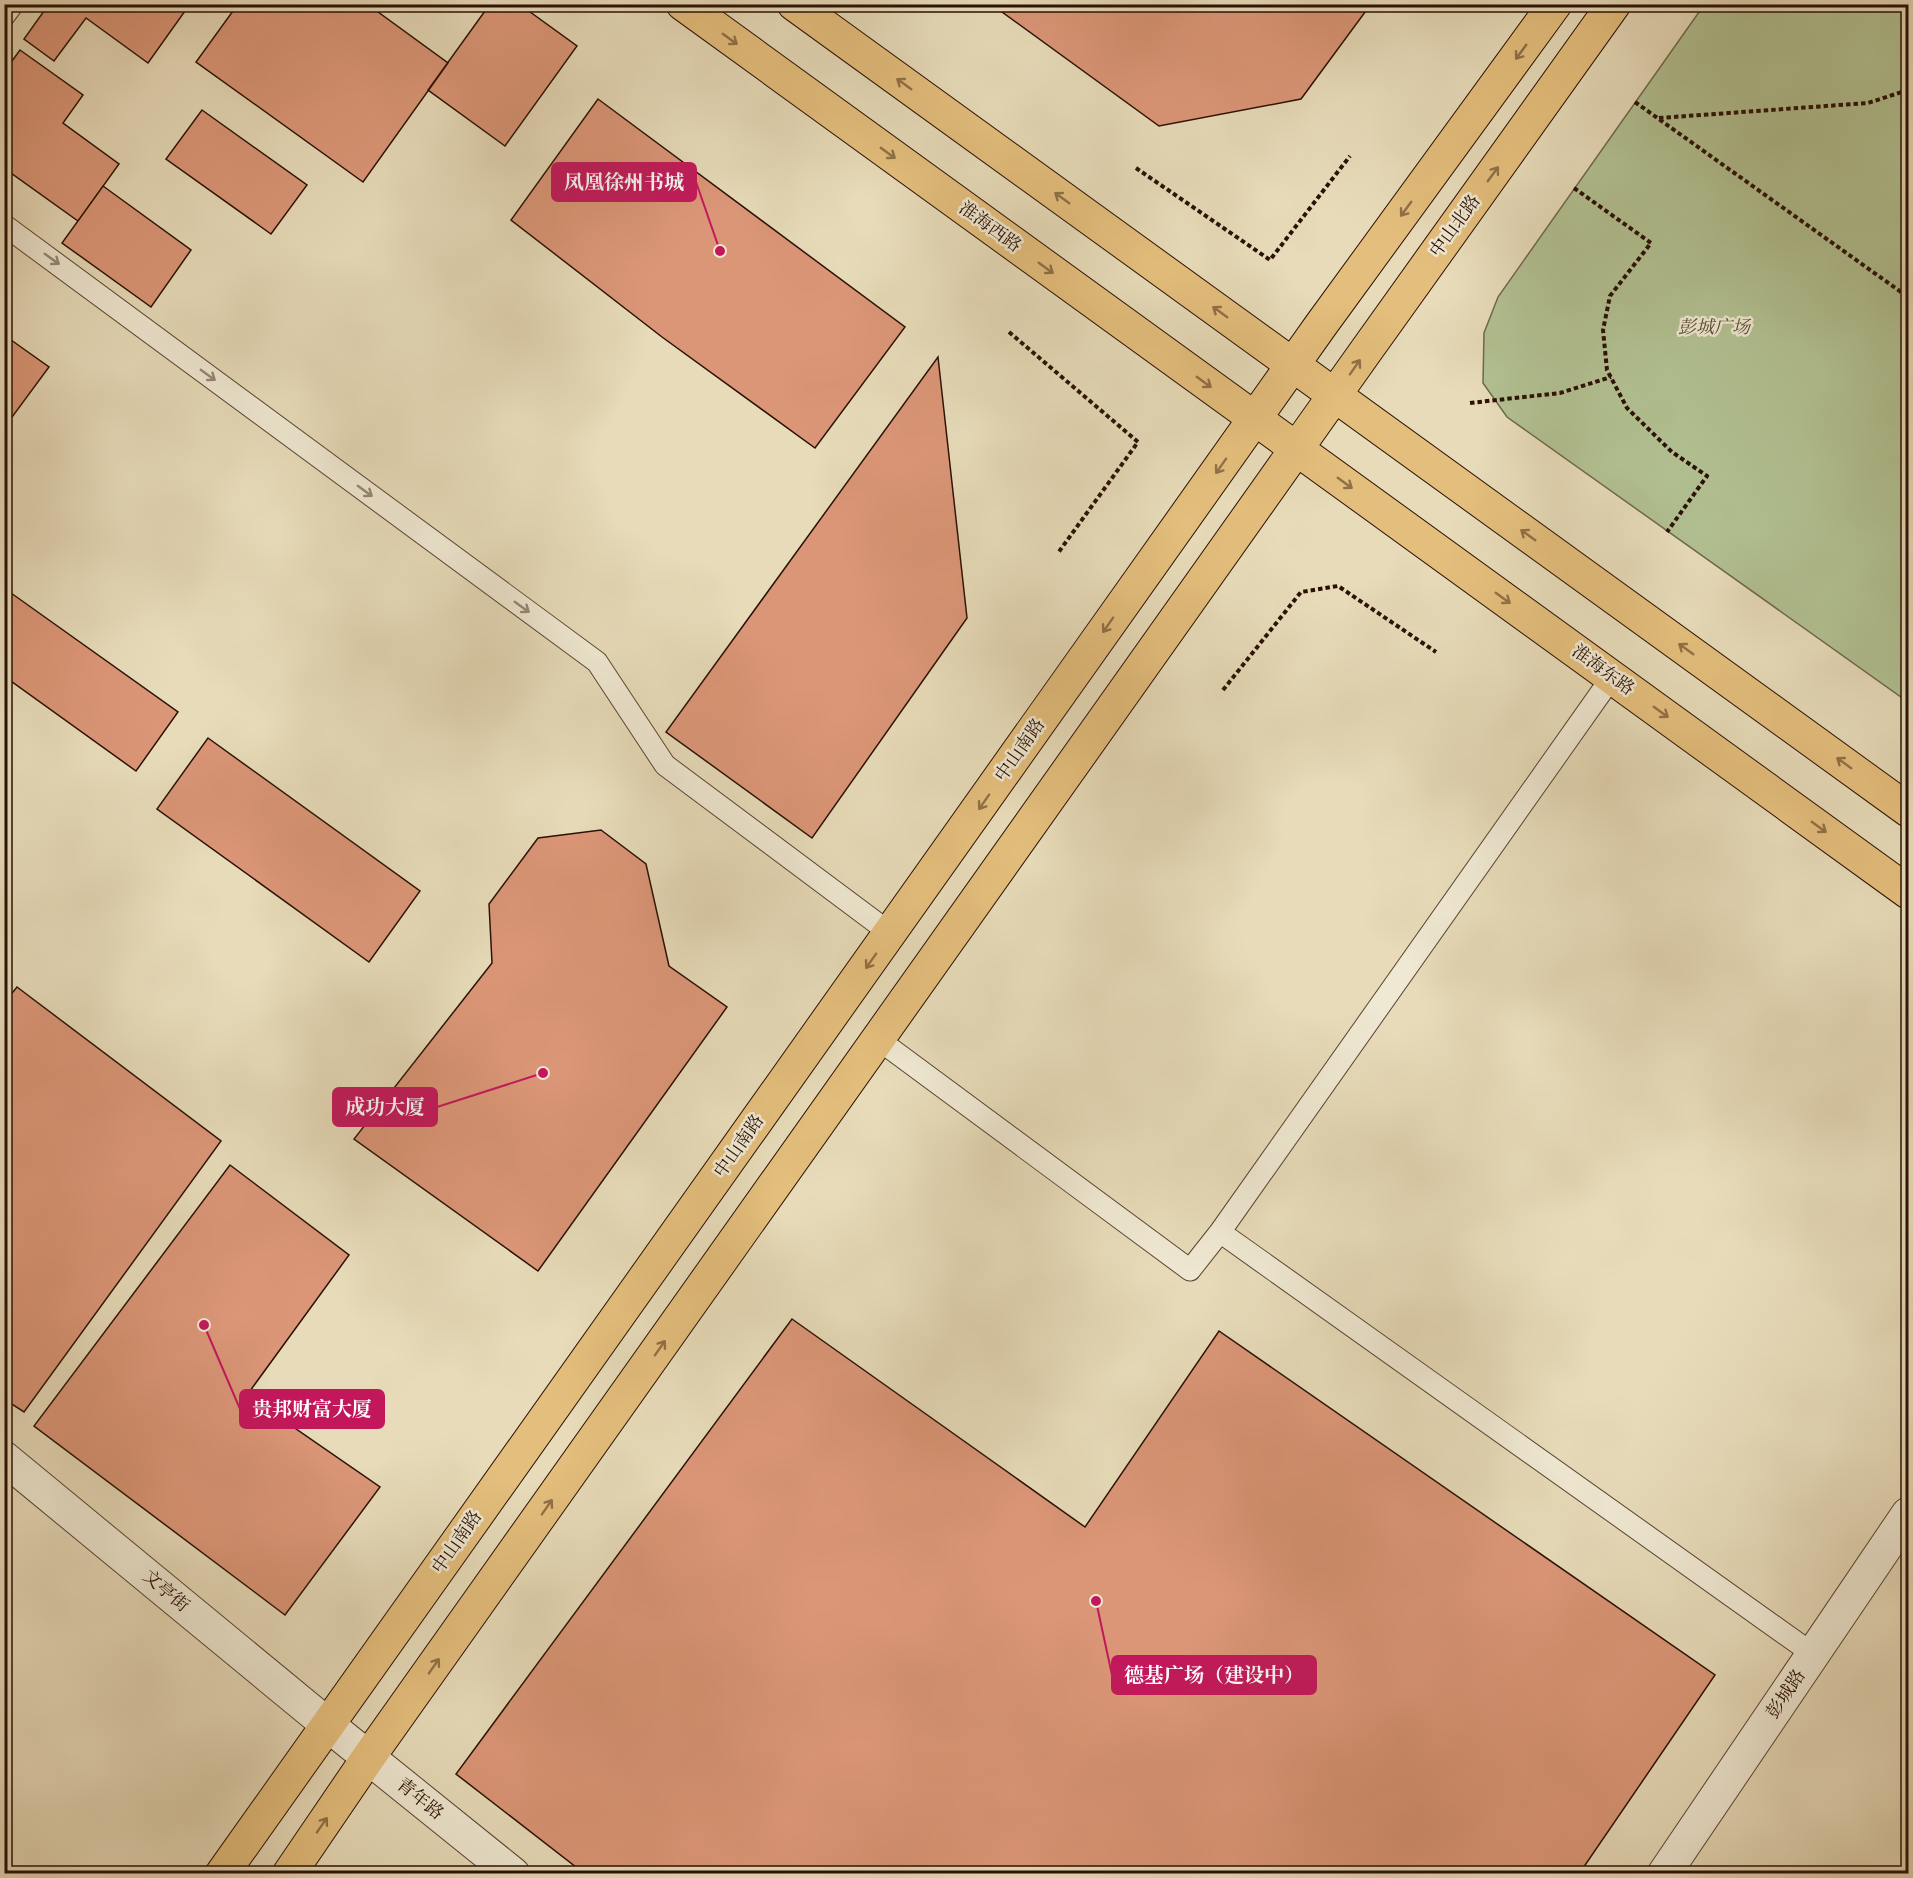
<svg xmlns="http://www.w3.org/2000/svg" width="1913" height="1878" viewBox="0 0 1913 1878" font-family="'IM FELL French Canon','Noto Serif SC',serif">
<rect width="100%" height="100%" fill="#e7dbb9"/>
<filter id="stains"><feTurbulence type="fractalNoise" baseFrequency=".00333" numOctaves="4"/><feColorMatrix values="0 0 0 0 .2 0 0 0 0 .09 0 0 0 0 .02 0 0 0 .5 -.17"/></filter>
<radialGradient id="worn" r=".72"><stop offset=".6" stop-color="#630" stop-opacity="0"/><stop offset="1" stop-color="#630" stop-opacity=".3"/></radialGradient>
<path fill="#b2c192" stroke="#6e694c" stroke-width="1.5" d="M1704 5H1908V702L1507 417 1483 383 1484 333 1498 297Z"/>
<path fill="#db9677" stroke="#2a1105" stroke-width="1.5" d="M49 4H190L148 63 86 18 54 61 24 39Z
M238 4H367L448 63 363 182 196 62Z
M490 4H519L577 46 505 146 428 90Z
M991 4H1371L1301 99 1159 126Z
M20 50 83 95 63 123 119 164 78 221 4 168V72Z
M598 99 905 327 815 448 662 337 511 220Z
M202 110 307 185 271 234 166 159Z
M103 186 191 250 151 307 62 243Z
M4 335 49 367 4 428Z
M938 357 967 618 812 838 666 732Z
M4 588 178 712 136 771 4 676Z
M208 738 420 891 369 962 157 809Z
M601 830 646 864 669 966 727 1007 538 1271 354 1139 492 963 489 904 538 838Z
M17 987 221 1141 24 1412 4 1399V1003Z
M230 1165 349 1255 247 1395 380 1487 285 1615 34 1426Z
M792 1319 1085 1527 1219 1331 1715 1675 1579 1874H585L456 1774Z"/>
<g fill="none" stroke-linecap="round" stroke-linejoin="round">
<defs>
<path id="service" d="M4 16 13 4
M4 225 597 662 665 765 890 933
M879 1040 1190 1270 1220 1232 1813 1654
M1220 1232 1612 677"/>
<path id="minor" d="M4 1458 328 1725"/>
<path id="tertiary" d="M328 1725 513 1874
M1664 1874 1908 1514"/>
<path id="primary" d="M683 4 1908 892
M794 4 1908 810
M222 1874 1321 325 1555 4
M289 1874 368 1758 1363 355 1614 4"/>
</defs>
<use href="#service" stroke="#594432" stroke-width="23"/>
<use href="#minor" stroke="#594432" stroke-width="35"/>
<use href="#tertiary" stroke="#594432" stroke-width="35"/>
<use href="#primary" stroke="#2a1105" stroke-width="35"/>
<path stroke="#2a1105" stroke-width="4" stroke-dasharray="4.5 3" stroke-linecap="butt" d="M1635 102 1908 297
M1659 118 1868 103 1908 90
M1136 168 1270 260 1350 156
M1574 188 1651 243 1610 296 1603 330 1607 370 1627 408 1672 452 1707 476 1667 532
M1009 332 1138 442 1058 553
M1470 403 1560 393 1611 377
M1223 690 1301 592 1338 586 1436 652"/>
<use href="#service" stroke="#efe8d2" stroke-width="21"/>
<use href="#minor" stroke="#efe8d2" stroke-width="33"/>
<use href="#tertiary" stroke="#efe8d2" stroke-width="33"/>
<use href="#primary" stroke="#e4be7c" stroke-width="33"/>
</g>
<defs><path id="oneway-shaft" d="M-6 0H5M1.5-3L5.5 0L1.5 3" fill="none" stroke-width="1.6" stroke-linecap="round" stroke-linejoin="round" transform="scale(1.5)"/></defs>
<g stroke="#907046">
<use href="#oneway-shaft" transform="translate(730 39) rotate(36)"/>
<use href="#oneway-shaft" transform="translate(1521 52) rotate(126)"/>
<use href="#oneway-shaft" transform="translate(904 84) rotate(-144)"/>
<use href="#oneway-shaft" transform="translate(888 153) rotate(36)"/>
<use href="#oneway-shaft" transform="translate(1493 174) rotate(-54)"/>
<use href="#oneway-shaft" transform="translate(1062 198) rotate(-144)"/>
<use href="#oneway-shaft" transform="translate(1406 209) rotate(126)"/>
<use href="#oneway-shaft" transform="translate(1046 268) rotate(36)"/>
<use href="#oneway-shaft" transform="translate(1220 312) rotate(-144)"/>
<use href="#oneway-shaft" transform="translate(1355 367) rotate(-55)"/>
<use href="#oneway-shaft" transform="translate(1204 382) rotate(36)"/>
<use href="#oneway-shaft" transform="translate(1221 466) rotate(125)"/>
<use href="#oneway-shaft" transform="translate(1345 483) rotate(36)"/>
<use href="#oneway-shaft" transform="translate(1528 535) rotate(-144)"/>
<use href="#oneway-shaft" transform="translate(1503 598) rotate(36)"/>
<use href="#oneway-shaft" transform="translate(1108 625) rotate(125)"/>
<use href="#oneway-shaft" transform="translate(1686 649) rotate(-144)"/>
<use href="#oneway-shaft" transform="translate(1661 712) rotate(36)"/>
<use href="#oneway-shaft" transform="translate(1844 763) rotate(-144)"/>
<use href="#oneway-shaft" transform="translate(984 802) rotate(125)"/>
<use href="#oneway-shaft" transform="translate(1819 827) rotate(36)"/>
<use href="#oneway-shaft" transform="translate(871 961) rotate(125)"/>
<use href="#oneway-shaft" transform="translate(660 1348) rotate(-55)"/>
<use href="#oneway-shaft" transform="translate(547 1507) rotate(-55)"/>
<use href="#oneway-shaft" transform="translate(434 1666) rotate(-55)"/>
<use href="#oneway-shaft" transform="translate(322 1825) rotate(-55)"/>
</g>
<g stroke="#968776">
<use href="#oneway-shaft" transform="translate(52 259) rotate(36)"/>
<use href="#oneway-shaft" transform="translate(208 375) rotate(36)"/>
<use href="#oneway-shaft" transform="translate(365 491) rotate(36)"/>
<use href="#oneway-shaft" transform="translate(522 607) rotate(36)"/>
</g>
<g text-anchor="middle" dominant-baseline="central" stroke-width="5" stroke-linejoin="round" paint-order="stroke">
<g font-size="18" fill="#2a1105" stroke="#efe8d2">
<text transform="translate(1455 226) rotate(-54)">中山北路</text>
<text transform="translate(990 227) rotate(36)">淮海西路</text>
<text transform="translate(1603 670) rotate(36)">淮海东路</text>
<text transform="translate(1020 750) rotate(-55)">中山南路</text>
<text transform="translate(739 1146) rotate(-55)">中山南路</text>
<text transform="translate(457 1542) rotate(-55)">中山南路</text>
<text transform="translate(166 1591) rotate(40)">文亭街</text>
<text transform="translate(1786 1694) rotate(-56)">彭城路</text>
<text transform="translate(420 1799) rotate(39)">青年路</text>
</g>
<g font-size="18" font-style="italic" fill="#5a4f36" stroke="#efe8d2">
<text x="1714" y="327">彭城广场</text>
</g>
</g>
<path fill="none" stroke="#c2185b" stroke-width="2" d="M720 251L696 182M543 1073L437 1107M204 1325L240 1409M1096 1601L1112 1675"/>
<g fill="#c2185b" stroke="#efe8d2" stroke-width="2">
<circle cx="720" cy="251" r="6"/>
<circle cx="543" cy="1073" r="6"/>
<circle cx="204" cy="1325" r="6"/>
<circle cx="1096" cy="1601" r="6"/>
</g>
<g fill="#c2185b" stroke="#c2185b" stroke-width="2">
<rect x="552" y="163" width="144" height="38" rx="6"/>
<rect x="333" y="1088" width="104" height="38" rx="6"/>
<rect x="240" y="1390" width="144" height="38" rx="6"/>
<rect x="1112" y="1656" width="204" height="38" rx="6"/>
</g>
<g font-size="20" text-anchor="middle" font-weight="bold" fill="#fff">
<text x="624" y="189">凤凰徐州书城</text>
<text x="385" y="1114">成功大厦</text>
<text x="312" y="1416">贵邦财富大厦</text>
<text x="1214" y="1682">德基广场（建设中）</text>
</g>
<rect width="1913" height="1878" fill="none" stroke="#e7dbb9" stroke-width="24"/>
<rect x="6" y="6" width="1901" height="1866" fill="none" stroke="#2a1105" stroke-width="3"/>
<rect x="12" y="12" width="1889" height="1854" fill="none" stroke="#2a1105" stroke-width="1.5"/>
<rect width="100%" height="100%" filter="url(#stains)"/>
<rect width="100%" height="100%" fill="url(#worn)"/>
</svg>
